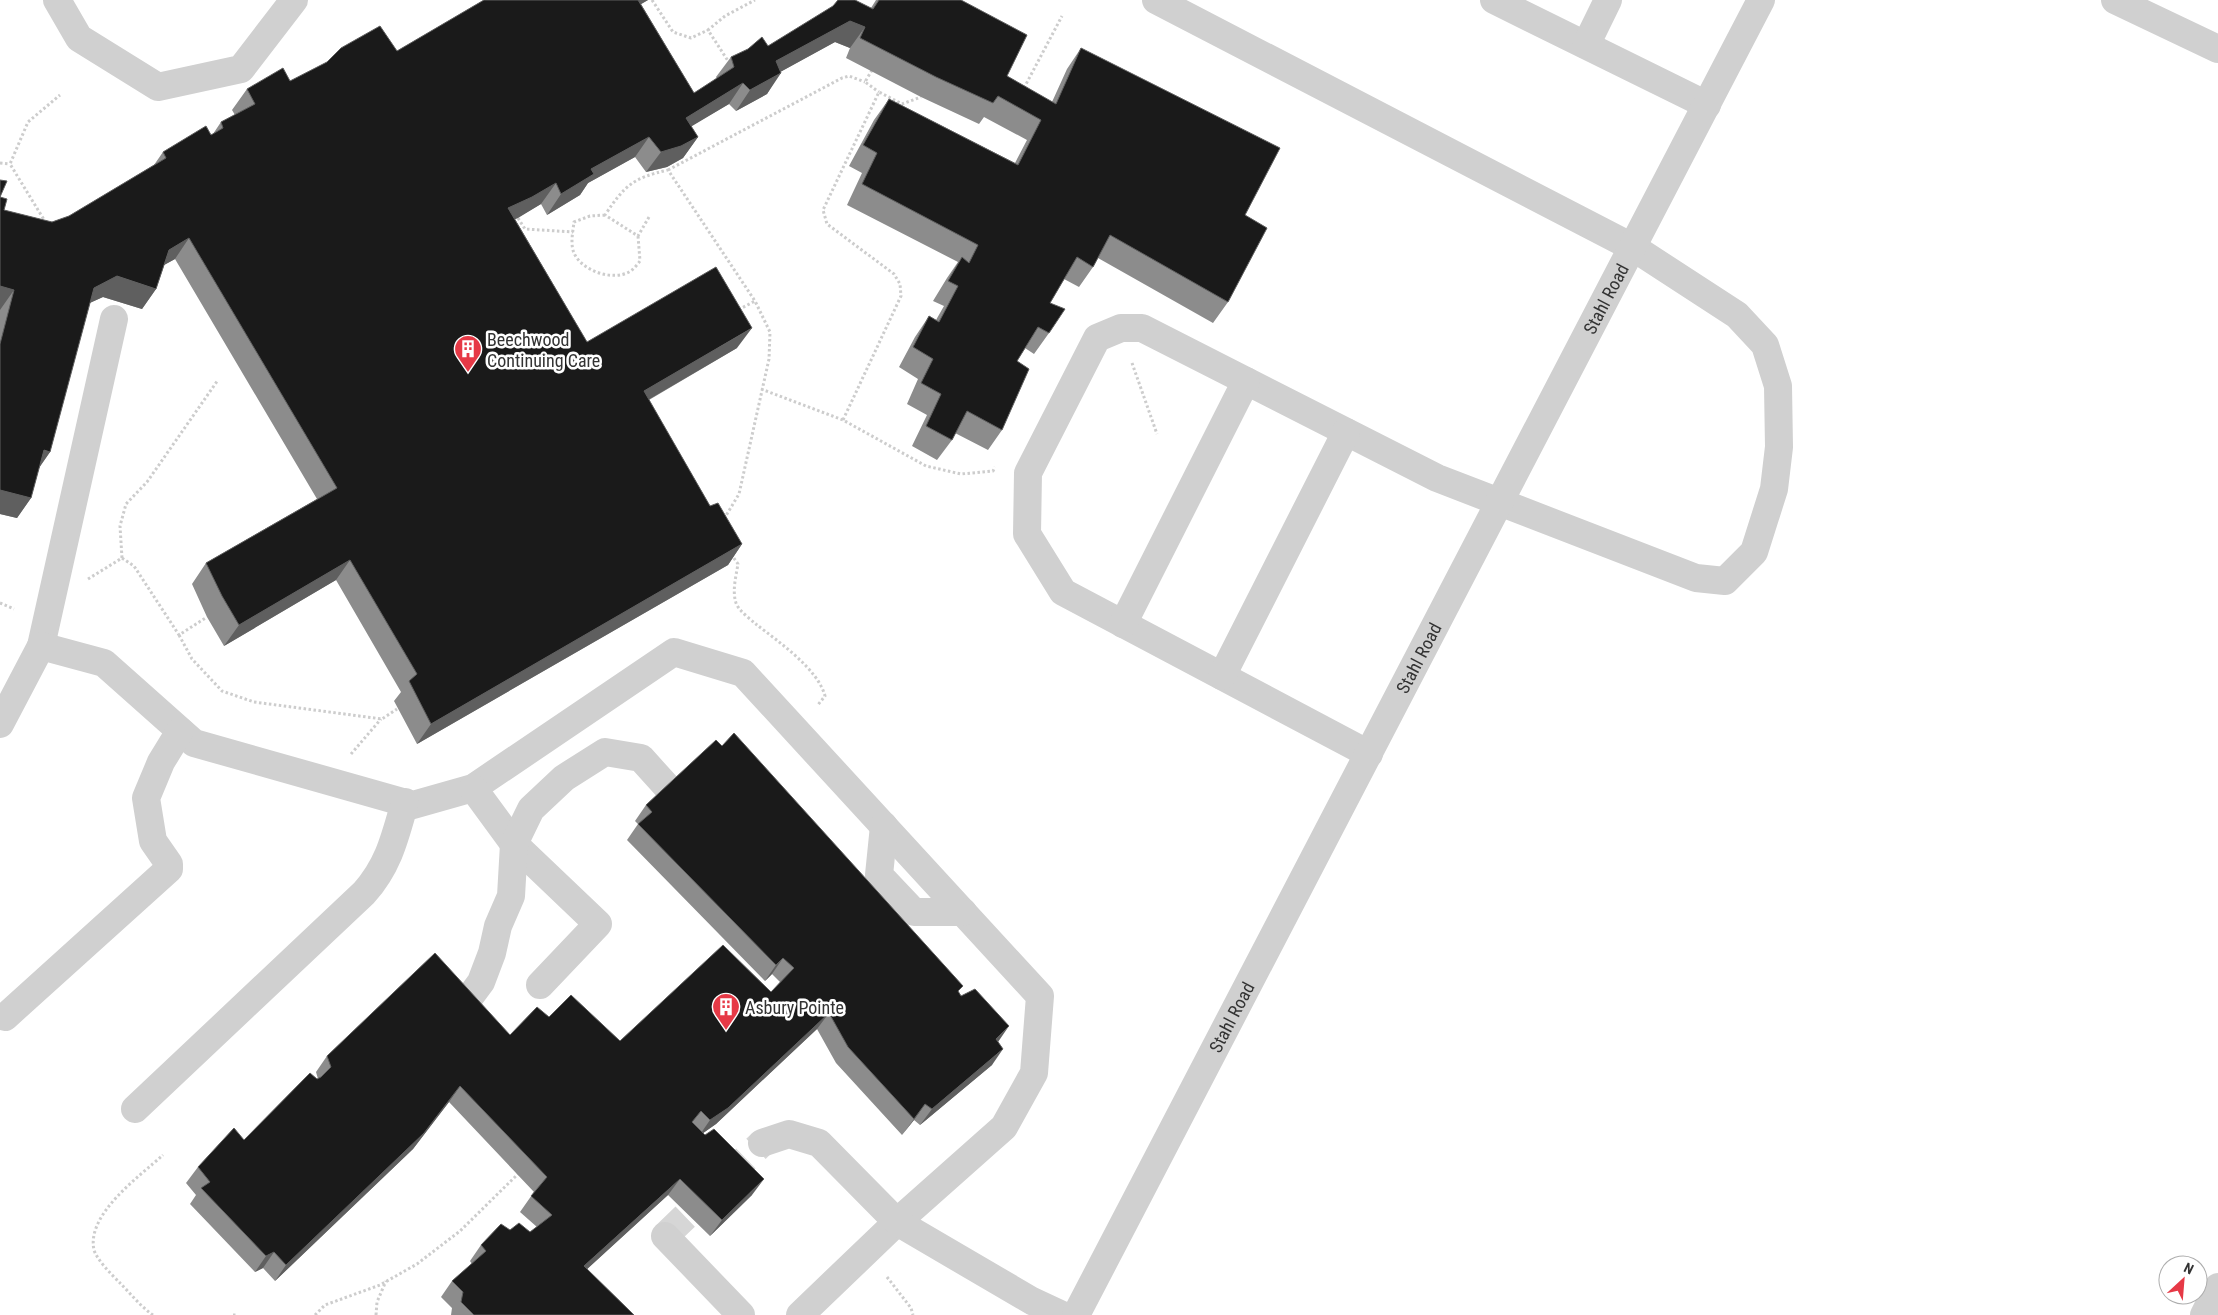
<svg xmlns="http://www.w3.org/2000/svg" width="2218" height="1315" viewBox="0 0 2218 1315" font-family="'Roboto Condensed',sans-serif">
<rect width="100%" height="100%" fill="#fff"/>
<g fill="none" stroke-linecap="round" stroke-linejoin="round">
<path stroke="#d6d6d6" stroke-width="28" stroke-dasharray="28 14" stroke-linecap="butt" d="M665 1236 762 1143"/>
<path stroke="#cdcdcd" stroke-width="3" stroke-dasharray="2.5 2.5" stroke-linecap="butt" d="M652 0 673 32 691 38 708 30
M730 64 708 30 725 16 755 0
M872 70 865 82 879 92
M1024 88 1062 16
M0 163 10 164
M668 170 842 78 849 76 865 82
M605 215 590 216 574 222C573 231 570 244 574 253 582 271 612 281 629 272 633 270 637 265 640 261L638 236
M649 217 638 236 605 215C625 185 633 178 668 170L755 301
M518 218 525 229 573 232
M46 223 10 164 28 122 60 95
M1132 363 1157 434
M761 389 843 420 926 466 961 474 993 471 995 467
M843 420 901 296 900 284 894 274 827 224 823 210 879 92 902 104 921 97
M724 519 739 494 769 359 770 332 755 301 738 310
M731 554 738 564C736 576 732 591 736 603 739 611 750 619 757 625 779 642 818 669 825 696L817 706
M122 558 134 566 179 635 207 617
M88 579 122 558 120 526 126 504 147 482 218 380
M0 603 14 609
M179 635 192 659 222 691 254 702 382 719 397 709
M351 754 381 719
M887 1277 911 1308 913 1315
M153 1315C141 1307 130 1293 120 1283 112 1275 97 1260 94 1250 86 1214 140 1176 163 1155
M233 1315H238
M315 1315 325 1305 380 1285 417 1264 460 1231 518 1174
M376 1315 377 1302 386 1281"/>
<g stroke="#d0d0d0" stroke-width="28">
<path d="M57 0 79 38 158 87 241 69 294 0"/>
<path d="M1156 0 1634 248 1737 315 1765 345 1778 386 1779 447 1774 489 1754 552 1725 581 1696 578 1437 478 1142 328H1121L1097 338 1028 473 1027 534 1063 592 1369 754"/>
<path d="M1494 0 1707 105"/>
<path d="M2115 0 2218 49"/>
<path d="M1586 45 1608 0"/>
<path d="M1123 624 1246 381"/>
<path d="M41 646 114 319"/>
<path d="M1222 676 1346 432"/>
<path d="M0 724 41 646 104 663 194 743 413 805 473 788 674 652 743 673 1040 996 1034 1073 1004 1127 897 1222 800 1315"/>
<path d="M473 788 514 844 598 924 540 985"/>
<path d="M884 826 879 875 914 912H963"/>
<path d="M461 1009 481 982 492 953 498 926 511 896 514 844 531 809 564 778 605 752 641 758 669 789"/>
<path d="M5 1017 169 869V864L153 841 146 798 161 762 180 731"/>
<path d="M135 1109 364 893C389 865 395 837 405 802"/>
<path d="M762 1143 789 1134 819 1143 897 1222 1032 1301 1062 1315"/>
<path d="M665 1236 741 1315"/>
<path id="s1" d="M1076 1315 1761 0"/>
<path d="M2204 1315 2218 1287"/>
</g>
</g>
<path fill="#8c8c8c" d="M484 0H648L641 4 694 93 717 79 716 77 731 57 768 46 871 8 876 0H961L1007 76 1052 102 1067 69 1081 48 1245 215 1228 302 1213 323 1098 258 1093 267 1079 287 1064 279 1050 303 1049 333 1034 354 1025 348 1017 361 1002 430 988 450 955 433 952 440 937 460 912 446 927 415 907 404 918 379 899 367 915 337 929 316 936 320 944 306 933 301 947 278 958 262 847 205 862 173 849 166 874 120 889 99 1015 163 1027 140 984 117 979 124 921 97 846 58 850 48 835 42 780 72 767 94 736 111 729 104 691 126 698 137 683 158 667 167 646 172 635 157 588 183 580 195 547 215 541 204 515 219 587 342 737 348 649 400 710 506 742 544 728 565 417 744 394 701 401 692 336 580 224 646 207 617 192 584 206 563 317 499 175 259 164 265 156 289 142 309 103 297 89 303 50 452 39 468 31 498 17 518 0 514V180V197L4 210 52 222 69 216 154 165 163 152 213 134 221 122 235 115 232 110 247 89 290 81 397 51Z
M646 805 958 992 998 1042 992 1065 920 1125 914 1120 902 1135 836 1063 817 1029 716 1124 703 1133 752 1195 710 1236 668 1195 587 1269 634 1315H451L452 1308 441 1297 452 1281 472 1264 470 1261 481 1245 510 1230 530 1232 537 1227 520 1212 534 1192 449 1102 413 1149 275 1281 263 1268 255 1272 190 1204 196 1195 186 1183 198 1167 244 1140 318 1079 316 1072 327 1056 510 1035 549 1017 620 1041 771 992 780 982 772 974 765 981 627 840 638 824 635 821Z"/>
<path fill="#5f5f5f" d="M632 0H648L621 16Z
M850 21 865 27 850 48 835 42 762 82 776 61Z
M781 73 767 94 736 111 750 90Z
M743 83 729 104 672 138 686 118Z
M649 137 635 157 588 183 580 195 547 215 561 194 591 169Z
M698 137 683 158 667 167 646 172 661 152Z
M556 183 541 204 518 218 494 228 508 208Z
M189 238 175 259 155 270 169 250Z
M117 276 156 289 142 309 103 297 79 308 94 288Z
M0 286 14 290 0 310Z
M752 328 737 348 629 411 644 391Z
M44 450 50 452 36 472Z
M0 490 31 498 17 518 0 514Z
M742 544 728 565 417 744 431 724Z
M350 560 336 580 224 646 239 625Z
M783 958 772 974 765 981 776 965Z
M829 1013 817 1029 716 1124 699 1136 710 1120Z
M1009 1026 998 1042 996 1039Z
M1003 1049 992 1065 920 1125 932 1109Z
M460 1086 449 1102 413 1149 275 1281 286 1265Z
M925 1104 914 1120 902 1135 914 1119Z
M680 1179 668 1195 573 1282 584 1266Z
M764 1179 752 1195 710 1236 722 1220Z
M274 1252 263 1268 255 1272 266 1256Z"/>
<path fill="#1a1a1a" stroke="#5f5f5f" d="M484 0H638L694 93 734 67 731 57 748 49 762 37 768 46 833 6 838 0H855L873 9 879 0H961L1027 35 1007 76 1056 104 1081 48 1280 148 1245 215 1267 228 1228 302 1110 235 1093 267 1077 257 1050 303 1065 309 1049 333 1038 327 1017 361 1029 369 1002 430 967 411 952 440 926 426 941 394 921 383 933 359 913 347 929 316 939 322 958 286 948 281 962 257 969 263 978 245 862 184 877 153 863 145 889 99 1018 165 1041 120 998 96 993 103 936 77 860 38 865 27 850 21 776 61 781 73 750 90 743 83 686 118 698 137 681 146 661 152 649 137 591 169 594 174 561 194 556 183 532 197 508 208 587 342 716 267 752 328 644 391 710 506 718 503 742 544 431 724 409 681 417 674 350 560 239 625 222 596 206 563 337 488 189 238 169 250 156 289 117 276 94 288 50 452 44 450 31 498 0 490V344L14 290 0 286V180L7 181 0 197 7 199 4 210 52 222 69 216 166 158 163 152 206 126 211 135 223 128 221 122 255 104 247 89 283 68 290 81 327 62 341 48 380 26 397 51Z
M734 733 963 986 958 991 961 996 975 989 1009 1026 996 1039 1003 1049 932 1109 925 1104 914 1119 848 1047 829 1013 728 1108 710 1120 701 1111 692 1122 705 1135 714 1129 764 1179 722 1220 680 1179 584 1266 634 1315H474L461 1302 463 1292 452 1281 486 1251 481 1245 501 1224 510 1230 519 1223 530 1232 552 1215 531 1196 547 1177 460 1086 424 1133 286 1265 274 1252 266 1256 201 1188 210 1182 198 1167 234 1128 244 1140 310 1073 317 1079 321 1077 331 1067 327 1056 435 953 510 1035 537 1007 549 1017 571 995 620 1041 723 945 771 992 794 968 783 958 776 965 638 824 652 812 646 805 716 740 722 746Z"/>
<defs>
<symbol id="building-pin" viewBox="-11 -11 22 30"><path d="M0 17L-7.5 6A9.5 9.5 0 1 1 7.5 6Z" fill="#e63946" stroke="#fff"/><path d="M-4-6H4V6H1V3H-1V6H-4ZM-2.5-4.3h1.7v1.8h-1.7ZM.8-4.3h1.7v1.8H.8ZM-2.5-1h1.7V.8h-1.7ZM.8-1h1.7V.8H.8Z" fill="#fff"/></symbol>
</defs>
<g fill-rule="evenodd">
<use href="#building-pin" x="452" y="333" width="32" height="43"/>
<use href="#building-pin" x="710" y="991" width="32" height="43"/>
</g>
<g text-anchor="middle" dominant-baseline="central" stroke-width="5" stroke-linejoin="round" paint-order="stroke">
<g font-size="18" fill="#333" stroke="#fff">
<text stroke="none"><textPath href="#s1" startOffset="1146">Stahl Road</textPath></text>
<text stroke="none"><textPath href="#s1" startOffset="741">Stahl Road</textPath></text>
<text stroke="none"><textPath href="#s1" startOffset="336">Stahl Road</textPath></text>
</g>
<g font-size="18" fill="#333" stroke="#fff" text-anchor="start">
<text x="487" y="339">Beechwood<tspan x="487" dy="21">Continuing Care</tspan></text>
<text x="745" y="1007">Asbury Pointe</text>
</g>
</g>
<g transform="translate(2183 1280) rotate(26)"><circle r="24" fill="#ffffff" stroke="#adadad"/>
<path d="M0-4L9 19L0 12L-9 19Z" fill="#e63946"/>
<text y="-8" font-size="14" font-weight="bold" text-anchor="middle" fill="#333333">N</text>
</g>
</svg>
